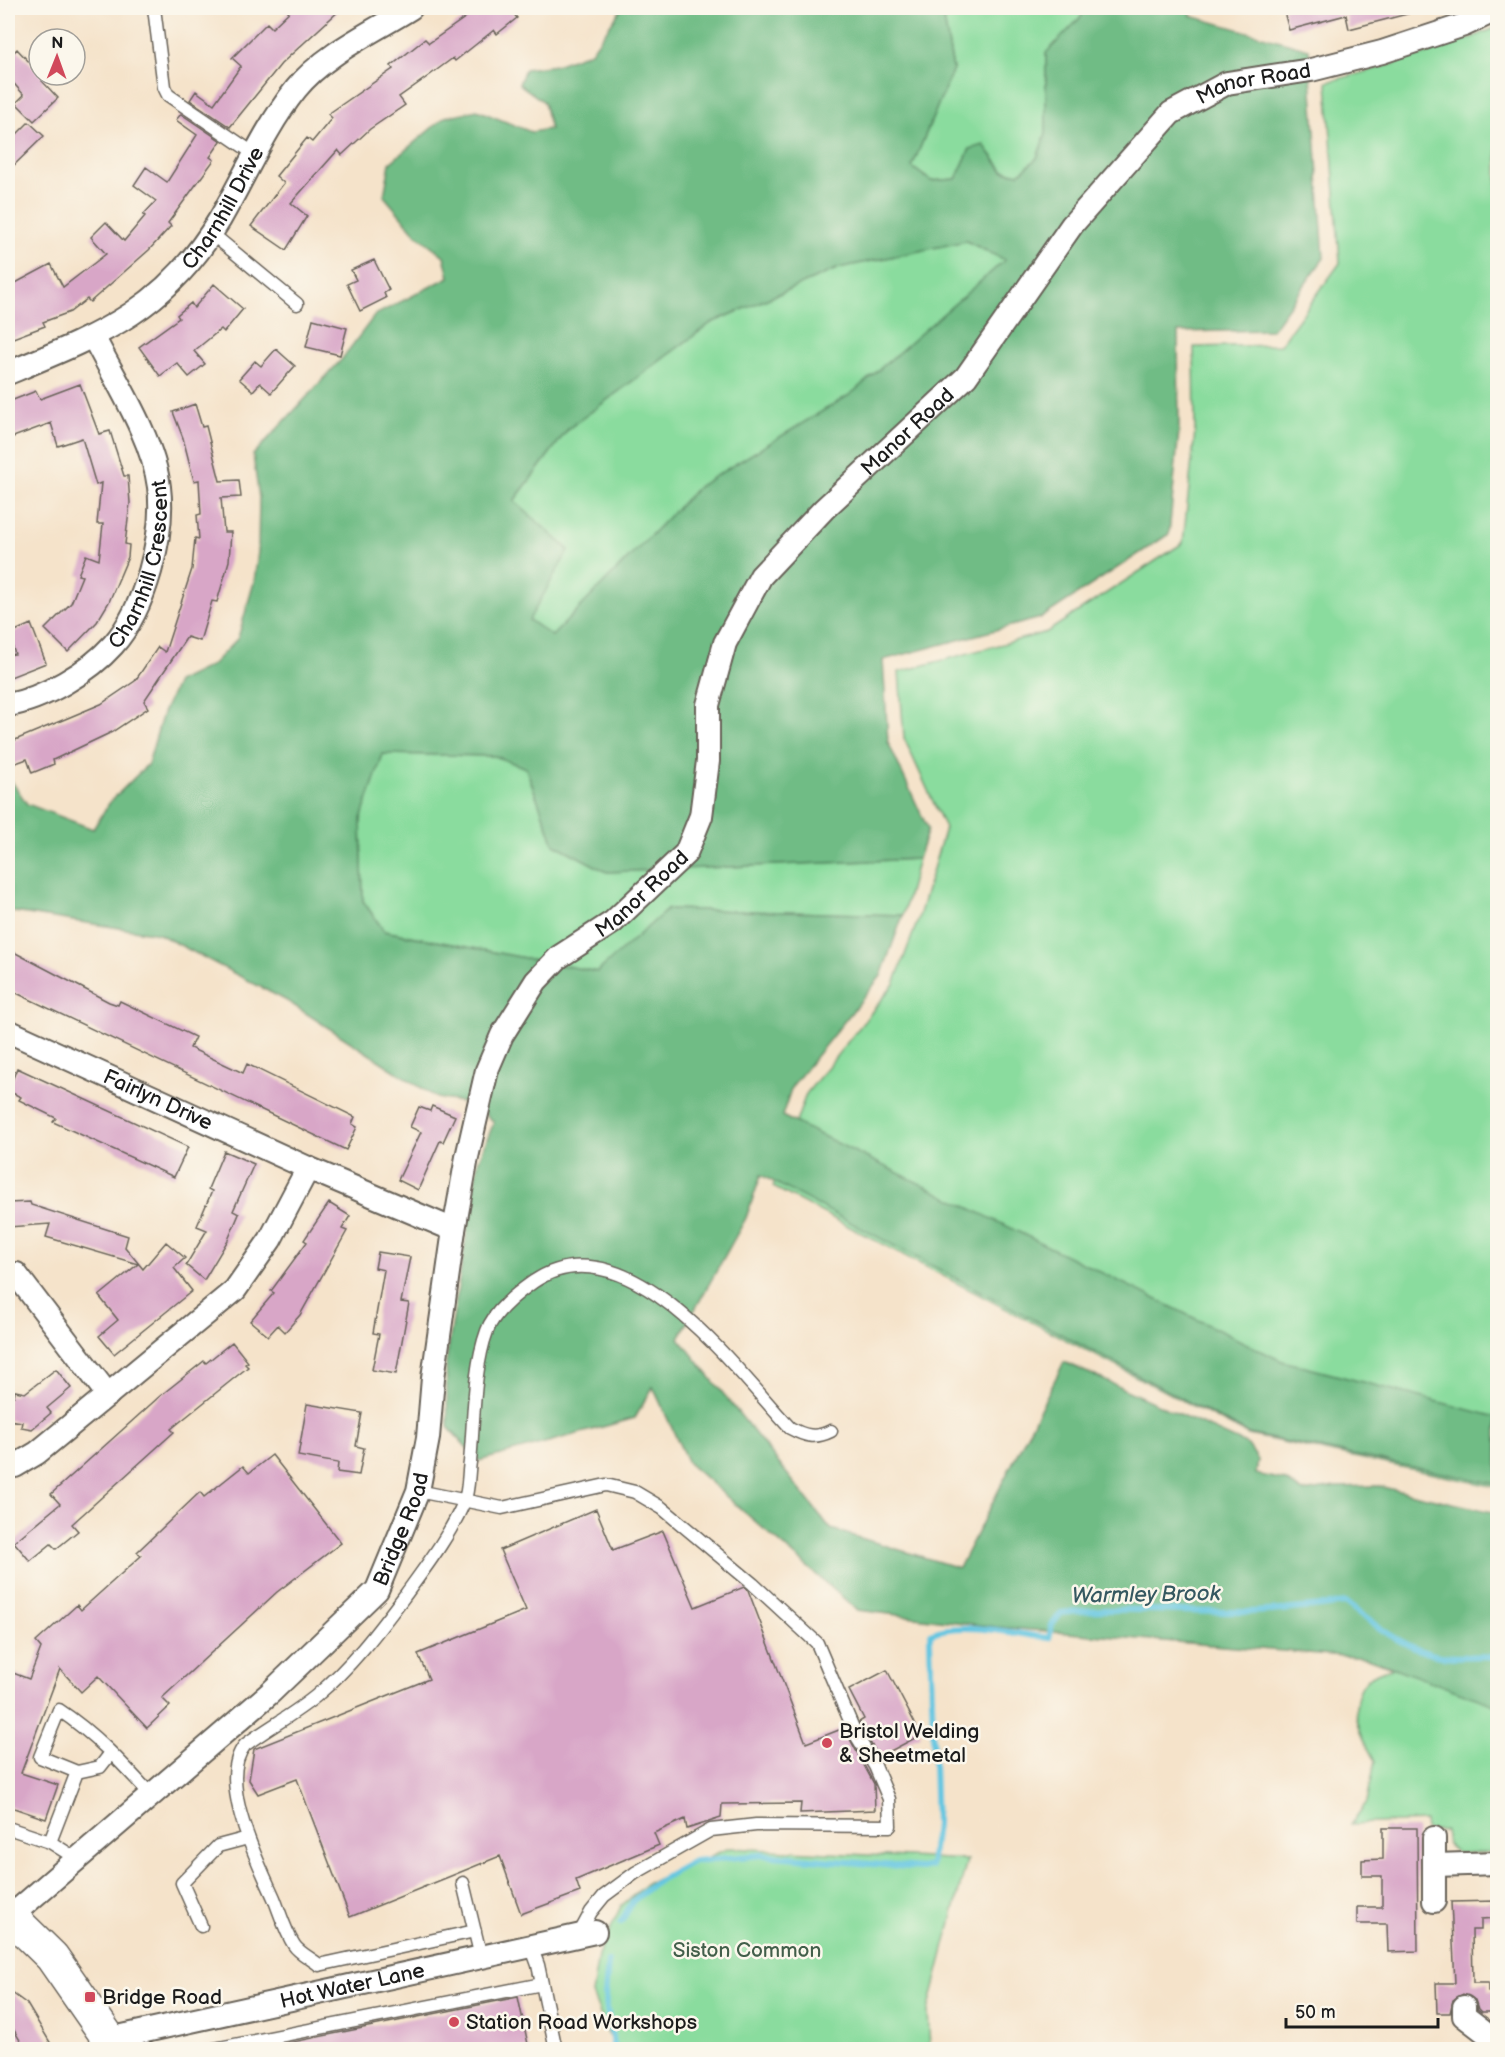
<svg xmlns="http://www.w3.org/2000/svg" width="1505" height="2057" viewBox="0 0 1505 2057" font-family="'Balsamiq Sans',sans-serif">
<rect width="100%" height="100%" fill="#fbf7ec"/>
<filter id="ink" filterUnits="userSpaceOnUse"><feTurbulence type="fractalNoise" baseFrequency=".0167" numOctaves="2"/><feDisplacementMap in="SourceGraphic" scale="12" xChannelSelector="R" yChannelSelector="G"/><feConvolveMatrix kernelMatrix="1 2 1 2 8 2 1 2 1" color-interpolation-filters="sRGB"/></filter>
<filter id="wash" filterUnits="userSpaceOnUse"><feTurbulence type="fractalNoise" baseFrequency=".008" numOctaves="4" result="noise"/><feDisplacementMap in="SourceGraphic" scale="24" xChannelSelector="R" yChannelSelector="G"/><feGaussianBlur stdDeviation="1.35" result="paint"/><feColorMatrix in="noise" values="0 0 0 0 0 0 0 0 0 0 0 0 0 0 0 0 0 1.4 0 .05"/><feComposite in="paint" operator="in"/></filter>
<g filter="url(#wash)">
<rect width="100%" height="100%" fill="#f5e3ca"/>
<path fill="#8adc9e" stroke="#537c5d" stroke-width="1.5" d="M942 8H1081L1082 16 1046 55V133L1037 158 1019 174 1003 170 984 145 970 149 956 179 931 181 912 167 953 69Z
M1497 27V1487L1248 1435 773 1187 806 1094 894 984 918 920 945 828 904 738 899 672 1047 632 1183 543 1195 432 1194 347 1280 345 1340 263 1327 82C1385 67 1443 51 1497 27Z
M966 241 1005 260 851 394 699 486 552 637 529 620 514 501 568 429 711 323 839 268Z
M383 754 495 756 526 768 554 844 607 872 918 859 903 915 668 909 598 972 384 931 363 901 361 819Z
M1404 1664 1497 1698V1853H1457L1447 1844 1445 1831 1426 1830 1425 1821 1351 1824 1367 1802 1375 1761C1361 1736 1344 1703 1368 1678 1376 1671 1394 1668 1404 1664Z
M729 1848 967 1860 928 2011 930 2049H614L592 1994 598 1956 621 1906 648 1883Z"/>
<path fill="#6fbc85" stroke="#466c50" stroke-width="1.5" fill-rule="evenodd" d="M622 8H942L953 69 912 167 931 181 956 179 970 149 984 145 1003 171 1019 174 1037 158 1046 133V53L1082 16 1081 8H1190L1191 16 1309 49 1324 258 1272 330 1178 332 1179 431 1169 534 1041 618 883 660 888 742 928 829 918 859 607 872 554 844 526 768 495 756 383 754 361 819 363 901 384 931 597 972 668 909 903 915 881 976 792 1086 782 1116 1282 1361 1497 1417V1484L1249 1434 761 1175 746 1218 679 1338 831 1529 959 1568 1064 1362 1248 1445 1258 1460 1256 1474 1284 1480 1303 1492 1335 1487 1378 1486 1497 1513V1706L1367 1658 997 1627 857 1610 688 1463 653 1387 635 1418 479 1461 448 1427 446 1363 478 1162 494 1122 468 1098 466 1103 437 1098 287 1001 159 934 8 911V776L27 804 93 829 110 802 148 764 163 713 177 682 212 665 238 638 254 582 258 552 259 498 253 455 342 359 375 315 449 277 444 256 416 234 384 196 390 163 445 117 477 110 531 132 550 129 544 102 519 84 525 69 556 65 591 52ZM966 241 1005 260 851 394 699 486 552 636 529 620 569 550 514 501 568 429 711 323 839 268Z"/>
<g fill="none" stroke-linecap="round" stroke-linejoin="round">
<path stroke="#63c6e1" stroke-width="6" d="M621 1922 633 1901 653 1884 694 1861 762 1855 921 1868 931 1866 936 1824 930 1640V1634C959 1620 1017 1634 1049 1638L1052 1625 1061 1613C1125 1606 1187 1613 1250 1612 1282 1611 1314 1607 1346 1603 1372 1623 1407 1651 1441 1656 1459 1658 1479 1655 1498 1657
M608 1962 605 1996 614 2050"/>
</g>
<g id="blocks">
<path fill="#d8a6c7" d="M293 8H342L281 64 230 127 190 100 196 91 214 104 241 66 232 58 267 23 272 28Z
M479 8H509L517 18 497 34 494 30 455 61 453 58 430 75 399 97 405 105 370 129 342 155 338 150 291 203 307 216 286 250 251 226 284 183 276 176 307 138 312 142 332 118 328 114 393 69 391 66 425 39 429 43Z
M1283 8H1410L1411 13 1349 29 1346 15 1289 30Z
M17 49 45 79 42 81 58 98 34 121 16 103 24 95 8 77V58Z
M181 114 221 141 210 157 214 160 168 223 171 226 149 250 90 302 87 299 70 312 43 322 45 326 8 340V287L51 264 63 287 106 254 91 237 106 222 124 241 145 216 143 215 156 201 134 185 146 167 167 182 197 135 176 120Z
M29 122 44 136 8 171V143Z
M374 260 389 290 384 293 386 298 360 311 347 284 356 280 351 270Z
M214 284 243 309 224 332 221 329 194 351 205 364 189 377 177 363 160 376 139 347 179 318 177 315 191 303 194 308Z
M313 319 347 328 340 355 306 347Z
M276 349 295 366 271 393 260 383 253 391 239 379 255 361 261 366Z
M80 384 99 434 110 431 124 476H128L130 503 125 544 129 545 128 557 109 602 97 622 68 652 45 629 71 603 82 576 78 575 86 555 99 560 103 524H97L101 483 96 485 82 438 58 446 51 423 8 439V402L36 391 40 399Z
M195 404 202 427 206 426 220 481 239 480 241 497 221 498 224 532H231L229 561 217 602 212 601 200 641 187 637 144 701 148 708 112 732 53 760 54 764 32 773 27 759 8 766V743L101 704 135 681 158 647 165 652 192 569 195 538 199 539 197 515 201 514 199 480 194 481 183 438 173 412Z
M31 624 46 663 8 678V655L15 654 8 634Z
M8 949 109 1002 118 1005 120 1001 195 1037 190 1048 243 1073 247 1064 355 1117 352 1124 357 1127 346 1150 8 989Z
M17 1068 188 1147 174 1177 53 1122 56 1118 19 1100 21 1097 8 1091Z
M432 1106 455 1116 443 1142 440 1141 418 1190 398 1180 421 1132 410 1127 419 1107 430 1111Z
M224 1151 254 1164 233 1211 239 1214 228 1240 204 1280 186 1265 207 1230 197 1226 212 1191 208 1189Z
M30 1202 31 1205 128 1236 125 1247 143 1269 166 1242 185 1258 174 1268 192 1291 114 1354 99 1336 118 1320 99 1296 138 1264 46 1237 50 1224 8 1227V1203Z
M329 1203 350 1216 342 1229 347 1231 300 1315 285 1332 278 1325 268 1336 250 1321 274 1293 271 1291 307 1242 304 1240Z
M378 1252 410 1257 401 1302 409 1303 396 1374 372 1370 379 1334 373 1333 384 1270 375 1268Z
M232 1342 248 1362 245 1364 248 1367 171 1429 174 1432 72 1524 78 1531 56 1549 51 1544 30 1561 14 1542 60 1504 51 1494 160 1396 204 1361 206 1363Z
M56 1369 71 1388 47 1408 51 1413 32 1429 21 1427 22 1422 8 1420V1395L14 1396 15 1391 25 1393Z
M307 1404 362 1413 356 1446 364 1448 359 1475 337 1472 338 1463 298 1456Z
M272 1455 341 1543 277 1592 162 1698 170 1706 147 1728 98 1676 81 1692 60 1669 21 1773 58 1785 46 1819 8 1806V1671L29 1679 41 1648 36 1642 77 1605 81 1610 141 1556 137 1552 200 1492 204 1497 243 1466 249 1473Z
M596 1509 613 1550 663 1531 695 1607 744 1587 748 1590 806 1743 844 1728 874 1784 875 1810 800 1813 801 1803 722 1804 721 1818 687 1829 685 1819 654 1833 659 1845 576 1880 580 1892 521 1914 500 1856 350 1917 297 1779 258 1794 249 1780 254 1749 429 1679 418 1654 526 1610 500 1550Z
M887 1670 921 1735 879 1757 863 1731 859 1722 864 1719 849 1690Z
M1383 1828H1417L1418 1951 1388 1952 1387 1924H1357V1907H1382V1876H1362V1860L1383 1859Z
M1497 1901V1918L1481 1919V1930H1472L1473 1983H1488V1991L1497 1990V2012H1481L1478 2009 1475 2000 1463 1994 1453 2000 1450 2013H1437L1436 1983H1455L1451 1902Z
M8 1990 27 2004 54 2049H25L8 2020Z
M518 1997 529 2049H289L288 2043Z"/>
</g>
</g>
<g filter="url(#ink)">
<use href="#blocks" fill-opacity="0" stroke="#686259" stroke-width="1.5"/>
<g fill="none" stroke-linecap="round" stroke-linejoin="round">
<defs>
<path id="lane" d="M154 8 164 87 168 95 256 155
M211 233 297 304
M418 1491 502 1508 606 1485 635 1492 662 1508 753 1584 817 1643 856 1735 875 1766 889 1799 890 1826 756 1825 711 1830 635 1873 604 1896 591 1912 578 1936
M111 1753 100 1767 77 1772 40 1757 59 1710C94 1733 123 1764 151 1795
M8 1828 50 1842 77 1859
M50 1842 77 1772
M463 1883 481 1957
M201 1926 182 1883 218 1846 248 1838
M475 1931 319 1965C312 1959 299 1953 294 1945 285 1931 280 1913 274 1898 258 1862 216 1780 245 1745 268 1728 294 1714 316 1696 352 1666 378 1631 406 1594 427 1565 450 1535 464 1502 469 1491 468 1474 470 1462 474 1422 473 1369 487 1331 494 1311 516 1294 533 1282 626 1218 735 1369 790 1428 805 1436 815 1439 831 1431
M531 1946 538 1965 556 2050
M209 2050 542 1984"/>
<g id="street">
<path id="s1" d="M8 373C100 335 166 310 220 219 245 176 265 128 296 89 324 54 373 32 411 8"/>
<path id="s2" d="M8 705C43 699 89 672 113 645 145 609 165 535 159 487 153 438 116 382 94 338"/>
<path id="s3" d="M8 1031 308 1168 454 1230"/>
<path d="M16 1274 108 1395"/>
<path d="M8 1465 15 1466 37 1453 235 1290 270 1240 308 1168"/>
<path d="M1434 1838V1901"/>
<path d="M1435 1865 1498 1863"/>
<path id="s4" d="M11 1916 270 1693 377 1590 418 1491 428 1438 433 1378 454 1230 467 1157 487 1070 502 1035 536 981 559 957 613 922 686 853 701 816 708 761V705L725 643 761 576 824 509 966 377 1072 225 1171 113 1227 83 1311 70 1382 52 1464 25 1498 9"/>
<path d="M1464 2007V2016L1498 2042"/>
<path id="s5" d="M109 2039 595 1932"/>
</g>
<path id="primary" d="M8 1914 52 1957 109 2039 114 2050"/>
</defs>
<use href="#lane" stroke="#686259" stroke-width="15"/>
<use href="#street" stroke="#686259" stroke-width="26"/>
<use href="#primary" stroke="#686259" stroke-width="36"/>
<use href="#lane" stroke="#fff" stroke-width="12"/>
<use href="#street" stroke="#fff" stroke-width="22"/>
<use href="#primary" stroke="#fff" stroke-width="33"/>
</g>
</g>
<g fill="#d1495b" stroke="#fbf7ec" stroke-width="2">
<circle cx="827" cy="1743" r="6"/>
<rect x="84" y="1991" width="12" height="12" rx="3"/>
<circle cx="454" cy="2022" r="6"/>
</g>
<g text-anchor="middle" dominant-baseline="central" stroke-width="5" stroke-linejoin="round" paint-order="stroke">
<g font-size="21" fill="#1c1c1c" stroke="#fbf7ec">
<text stroke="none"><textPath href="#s4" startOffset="2326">Manor Road</textPath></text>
<text stroke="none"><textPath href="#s1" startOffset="279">Charnhill Drive</textPath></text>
<text stroke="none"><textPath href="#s4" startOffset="1822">Manor Road</textPath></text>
<text stroke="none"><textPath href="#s2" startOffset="210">Charnhill Crescent</textPath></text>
<text stroke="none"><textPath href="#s4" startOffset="1264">Manor Road</textPath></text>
<text stroke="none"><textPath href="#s3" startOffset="165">Fairlyn Drive</textPath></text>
<text stroke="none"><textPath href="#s4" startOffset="556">Bridge Road</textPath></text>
<text stroke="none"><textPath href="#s5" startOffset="249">Hot Water Lane</textPath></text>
</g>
<g font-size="21" fill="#1c1c1c" stroke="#fbf7ec" text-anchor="start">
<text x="839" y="1731">Bristol Welding<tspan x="839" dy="24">&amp; Sheetmetal</tspan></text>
<text x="102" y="1997">Bridge Road</text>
<text x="466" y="2022">Station Road Workshops</text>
</g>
<g font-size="21" fill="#425f4a" stroke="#fbf7ec">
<text x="747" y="1950">Siston Common</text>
</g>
<g font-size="22" font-style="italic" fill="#355861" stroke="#fbf7ec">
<text transform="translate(1146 1595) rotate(-1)">Warmley Brook</text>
</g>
</g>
<rect width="1505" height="2057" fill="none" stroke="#fbf7ec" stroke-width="30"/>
<g transform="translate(57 57) rotate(1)"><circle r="28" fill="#fbf7ec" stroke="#a29f99" stroke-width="1.5"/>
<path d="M0-4.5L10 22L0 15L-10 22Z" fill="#d1495b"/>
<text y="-9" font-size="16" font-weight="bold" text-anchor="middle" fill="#1c1c1c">N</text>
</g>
<path d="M1286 2018v9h152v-9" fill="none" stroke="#1c1c1c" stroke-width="3"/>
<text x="1295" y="2018" font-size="18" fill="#1c1c1c" stroke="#fbf7ec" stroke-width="4.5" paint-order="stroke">50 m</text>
</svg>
